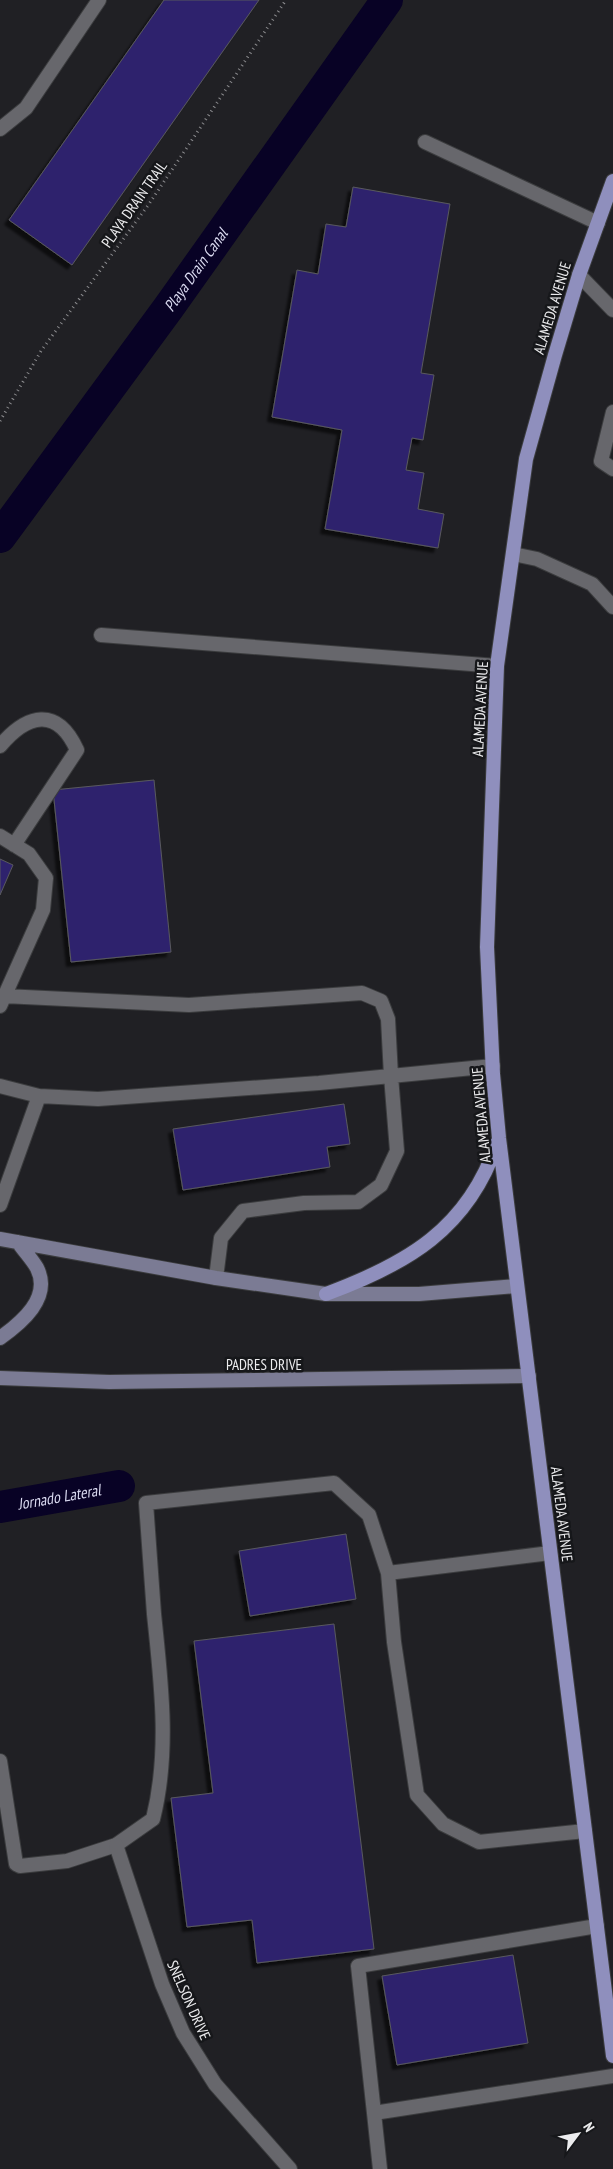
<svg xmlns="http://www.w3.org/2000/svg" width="613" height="2169" viewBox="0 0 613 2169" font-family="'PT Sans Narrow',sans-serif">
<defs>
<filter id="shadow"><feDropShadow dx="-4.5" dy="4.5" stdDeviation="1" flood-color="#0009"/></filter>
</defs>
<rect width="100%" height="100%" fill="#202024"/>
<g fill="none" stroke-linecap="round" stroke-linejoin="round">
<g stroke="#080225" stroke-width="32">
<path id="s1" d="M0 537 169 307 387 0"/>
<path id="s2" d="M0 1507 119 1486"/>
</g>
</g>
<path fill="#2f246d" stroke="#59595e" filter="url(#shadow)" d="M164 0H259L72 265 9 220Z
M353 187 450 204 421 373 434 375 423 440 412 438 406 470 424 473 418 509 444 514 438 548 325 529 342 430 272 417 297 270 318 274 326 224 346 227Z
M154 780 171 952 71 962 53 790Z
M0 859 13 865 0 895Z
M344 1104 350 1144 327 1147 330 1167 183 1190 173 1129Z
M346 1534 356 1599 250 1616 239 1551Z
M334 1624 374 1949 257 1963 252 1920 187 1927 171 1798 213 1793 194 1641Z
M513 1955 528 2043 397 2065 382 1976Z"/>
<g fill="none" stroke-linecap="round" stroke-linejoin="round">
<defs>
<path id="service" d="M0 129 26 108 99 0
M425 142 598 223
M579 275 613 310
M613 412 601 461 613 469
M101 635 497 666
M0 746C27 714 57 706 77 750L14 845
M0 836 29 854 46 878 43 910 0 1006
M4 996 189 1005 362 993 381 1001 388 1019 391 1076 397 1151 381 1185 358 1202 304 1203 243 1211 221 1238 216 1278
M0 1086 39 1096
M0 1205 39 1096 98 1099 319 1083 493 1066
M550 1553 388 1573 394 1642 417 1795 443 1824 479 1842 585 1831
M0 1761 16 1864 20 1866 67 1861 116 1845 153 1819C170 1751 161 1682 154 1614 151 1577 149 1540 146 1503L334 1483 369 1515 388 1573
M374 2113 358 1966 597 1926
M380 2169 374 2113 613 2076"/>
<path id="minor" d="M116 1845 162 1984 183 2033 215 2084 290 2169"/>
<path id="tertiary" d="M513 554 537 559 592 584 613 607"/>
<path id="secondary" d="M0 1239 216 1278 326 1294H419L517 1286
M0 1338C21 1323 52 1298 37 1268 32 1259 24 1251 18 1242
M0 1378 109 1382 529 1376"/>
<path id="primary" d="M613 181 579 275 555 355 526 459 497 666 487 947 493 1074 499 1138 613 2056
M326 1294C407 1264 468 1229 497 1143"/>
</defs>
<use href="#service" stroke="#3b3c3e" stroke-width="16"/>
<use href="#minor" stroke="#3b3c3e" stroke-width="16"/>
<use href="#tertiary" stroke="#3b3c3e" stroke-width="16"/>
<use href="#secondary" stroke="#3b3c3e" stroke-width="16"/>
<use href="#primary" stroke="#3b3c3e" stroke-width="16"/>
<path stroke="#8c8c8f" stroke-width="3" stroke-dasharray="1 4" stroke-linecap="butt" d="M0 421 41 351 149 204 286 0"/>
<use href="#service" stroke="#67676c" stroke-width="14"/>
<use href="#minor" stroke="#67676c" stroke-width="14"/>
<use href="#tertiary" stroke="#67676c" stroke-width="14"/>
<use href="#secondary" stroke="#7b7b94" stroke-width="14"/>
<use href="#primary" stroke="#8f8fbd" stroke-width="14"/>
</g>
<g text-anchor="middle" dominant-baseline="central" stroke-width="5" stroke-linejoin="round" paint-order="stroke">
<g font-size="15" fill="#ececee" stroke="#16171a">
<text transform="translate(134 204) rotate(-55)">PLAYA DRAIN TRAIL</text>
<text transform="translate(552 308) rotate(-73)">ALAMEDA AVENUE</text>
<text transform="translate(480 709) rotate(-87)">ALAMEDA AVENUE</text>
<text transform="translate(481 1115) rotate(-95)">ALAMEDA AVENUE</text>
<text x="264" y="1364">PADRES DRIVE</text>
<text transform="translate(562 1514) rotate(83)">ALAMEDA AVENUE</text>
<text transform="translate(189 2000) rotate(66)">SNELSON DRIVE</text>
</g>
<g font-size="16" font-style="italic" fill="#d9d9ef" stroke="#16171a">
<text stroke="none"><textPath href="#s1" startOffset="331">Playa Drain Canal</textPath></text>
<text stroke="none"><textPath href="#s2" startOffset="60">Jornado Lateral</textPath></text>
</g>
</g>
<g transform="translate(578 2134) rotate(58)" stroke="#16171a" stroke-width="4" paint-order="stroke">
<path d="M0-4L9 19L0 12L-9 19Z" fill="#ececee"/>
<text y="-8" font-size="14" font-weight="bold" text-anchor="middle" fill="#ececee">N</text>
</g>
</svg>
